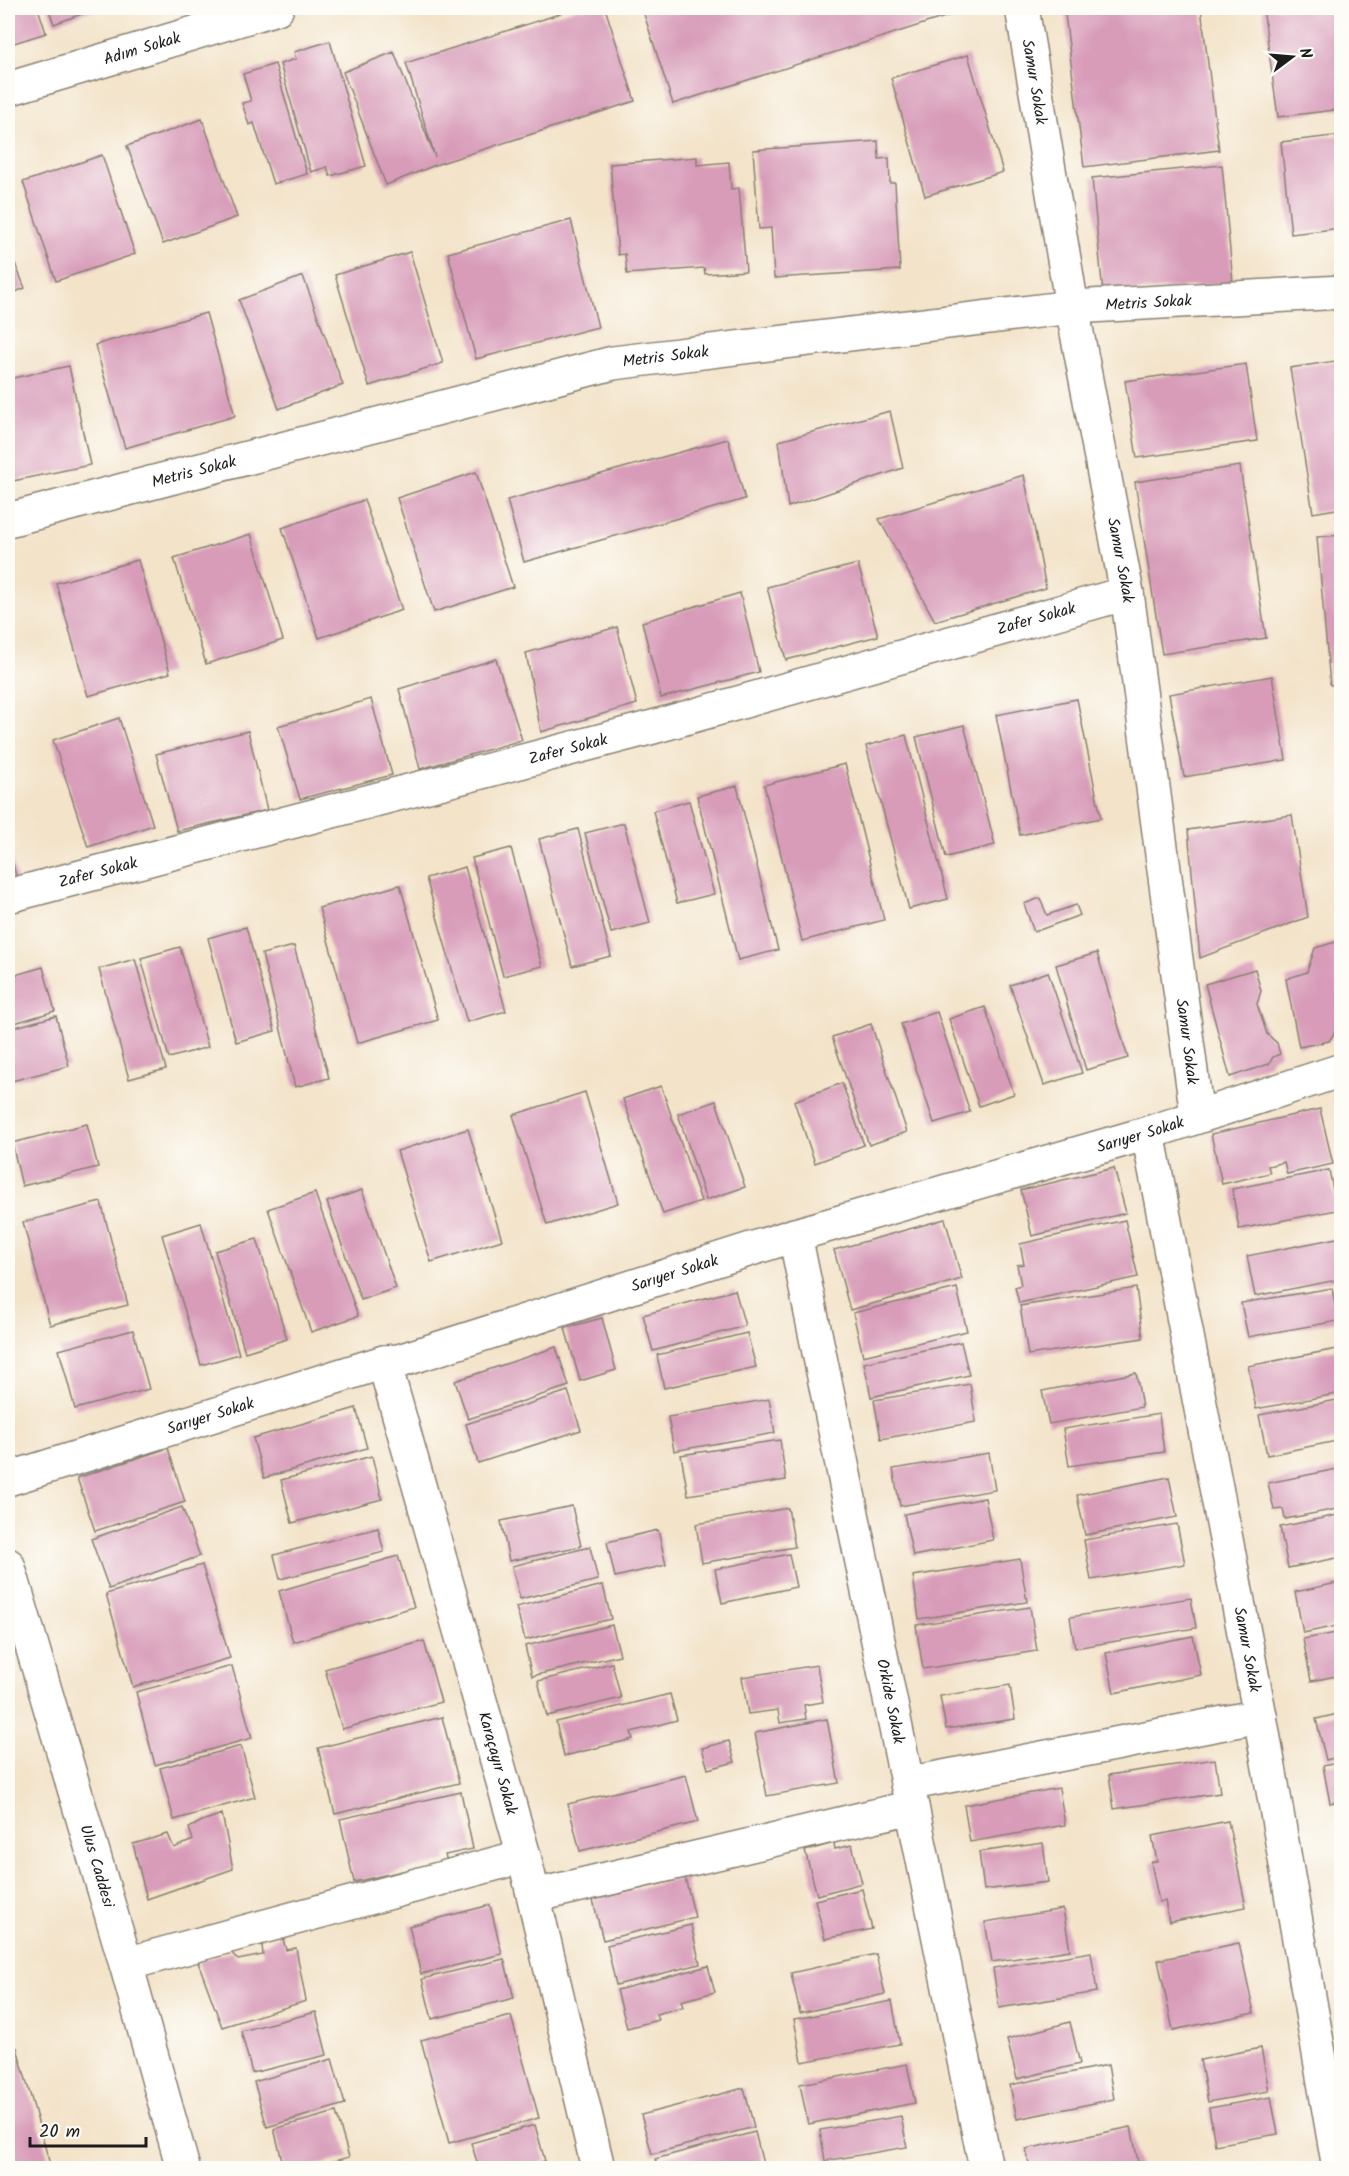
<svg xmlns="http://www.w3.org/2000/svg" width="1349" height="2176" viewBox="0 0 1349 2176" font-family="Kalam,sans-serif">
<rect width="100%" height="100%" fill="#fdfcf7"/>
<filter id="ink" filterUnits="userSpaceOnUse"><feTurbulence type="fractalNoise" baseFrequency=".0167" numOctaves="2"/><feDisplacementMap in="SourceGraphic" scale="12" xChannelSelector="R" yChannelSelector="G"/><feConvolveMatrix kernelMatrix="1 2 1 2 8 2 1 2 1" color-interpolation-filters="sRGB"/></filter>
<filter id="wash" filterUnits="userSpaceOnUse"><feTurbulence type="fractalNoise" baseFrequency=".008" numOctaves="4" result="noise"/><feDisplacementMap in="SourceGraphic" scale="24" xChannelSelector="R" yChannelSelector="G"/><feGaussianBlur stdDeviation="1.35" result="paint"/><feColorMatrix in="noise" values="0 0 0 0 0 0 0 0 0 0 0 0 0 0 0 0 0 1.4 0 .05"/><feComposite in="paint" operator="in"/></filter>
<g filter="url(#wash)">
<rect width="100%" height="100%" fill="#f3e3c9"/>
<g id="blocks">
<path fill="#d89cb9" d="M8 8H38L46 33 8 45Z
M48 8H98L54 24Z
M578 8H605L635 101 438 164 386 185 343 72 394 52 435 157 406 63Z
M642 8H973L673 104Z
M1114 8H1201L1219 150 1084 167 1065 14Z
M1263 8H1342V109L1278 117Z
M330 41 366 166 330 176 327 167 311 172 280 64 296 59 294 52Z
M968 55 1003 172 925 196 891 78Z
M275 64 307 174 273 184 254 123 249 125 242 103 251 101 243 74Z
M202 119 237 217 163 244 127 146Z
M1342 135V228L1291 234 1281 142Z
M878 141 879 159 889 158 890 183H895L900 270 774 278 771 228 759 229 753 150Z
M102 155 135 254 56 281 23 182Z
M697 157V165L729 162 731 189 739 188 746 271 705 274 704 268 627 274 625 254 618 255 610 164Z
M1222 165 1233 283 1103 294 1092 178Z
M571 220 598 327 476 359 448 253Z
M8 246 25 288 8 295Z
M410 252 443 363 369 386 335 275Z
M303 276 343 385 279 409 239 300Z
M206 313 235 416 125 448 95 345Z
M1342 360V508L1313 513 1290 368Z
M1246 364 1257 441 1137 458 1125 381Z
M69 366 90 465 8 482V379Z
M890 411 903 468 788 507 779 441Z
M728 439 745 499 524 562 507 500Z
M1240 466 1266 638 1162 654 1135 482Z
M476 472 513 587 434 612 397 498Z
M1024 475 1046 588 935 621 879 519Z
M364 500 402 610 319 638 282 528Z
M251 534 283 640 206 664 174 558Z
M1342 535V684L1330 685 1317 537Z
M138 560 170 673 88 696 56 583Z
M858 564 878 636 786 660 767 587Z
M740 593 759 672 661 698 642 622Z
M617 627 637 704 541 732 526 653Z
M496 659 522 740 420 769 399 689Z
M1272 676 1286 760 1184 777 1169 694Z
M371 699 392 775 300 799 278 726Z
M1077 699 1101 818 1020 835 996 715Z
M119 718 153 825 88 847 53 740Z
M964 725 995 845 946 857 916 737Z
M248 731 267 810 177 831 156 754Z
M906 735 948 899 909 909 866 746Z
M845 764 884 920 802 941 764 785Z
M737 786 778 950 738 960 697 796Z
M689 801 714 894 677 903 653 811Z
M1292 815 1308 917 1200 958 1188 830Z
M624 823 650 923 611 933 585 833Z
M578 829 611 956 572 966 539 839Z
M8 846 18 883 8 886Z
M511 848 542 966 503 976 472 858Z
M465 867 506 1011 467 1022 426 878Z
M400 885 438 1020 357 1043 319 908Z
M1040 898 1047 915 1076 905 1080 915 1034 932 1024 904Z
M246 927 275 1031 236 1042 208 938Z
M1342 940V1009L1337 1011 1340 1025 1329 1041 1299 1047 1286 979 1307 972 1315 948Z
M294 946 329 1078 295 1087 262 954Z
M180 947 208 1047 169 1058 141 958Z
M1097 953 1128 1058 1086 1070 1056 965Z
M135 959 166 1069 129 1079 99 969Z
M43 967 55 1011 8 1025V977Z
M1255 969 1261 991 1257 1004 1267 1034 1277 1043 1280 1054 1273 1057 1269 1064 1230 1077 1205 984Z
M1048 972 1082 1073 1044 1085 1010 985Z
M985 1007 1014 1094 979 1106 949 1019Z
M937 1012 970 1112 934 1123 901 1024Z
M56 1016 69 1066 8 1082V1029Z
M871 1024 907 1132 869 1145 832 1037Z
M842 1083 864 1145 815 1163 794 1101Z
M661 1086 701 1201 663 1214 623 1099Z
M585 1092 618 1203 547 1225 513 1115Z
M716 1101 745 1187 706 1200 678 1114Z
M1320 1109 1333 1164 1287 1174 1284 1162 1268 1166 1270 1173 1222 1184 1211 1134Z
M87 1124 98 1167 22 1186 12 1143Z
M468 1129 502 1240 431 1262 397 1151Z
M1114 1168 1126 1213 1032 1236 1021 1190Z
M1329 1170 1337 1210 1239 1229 1232 1189Z
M362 1190 396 1288 361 1300 327 1202Z
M315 1193 358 1316 311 1332 268 1209Z
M101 1202 128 1305 50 1325 23 1222Z
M945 1219 962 1279 850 1310 834 1250Z
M1125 1220 1138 1277 1019 1303 1015 1287 1021 1285 1017 1265 1024 1264 1020 1244Z
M201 1223 239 1354 201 1365 162 1235Z
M1342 1237V1279L1255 1296 1247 1256Z
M257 1239 287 1339 245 1352 215 1251Z
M957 1288 967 1331 863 1356 853 1313Z
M1136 1288 1143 1338 1028 1355 1020 1306Z
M1332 1288 1338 1321 1248 1337 1241 1303Z
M735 1290 745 1326 653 1351 643 1315Z
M602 1318 616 1370 580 1381 565 1328Z
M133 1330 149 1389 75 1409 59 1350Z
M747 1333 756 1367 664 1388 657 1355Z
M961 1342 969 1375 871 1397 864 1363Z
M556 1347 569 1386 468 1419 455 1381Z
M1342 1348V1393L1256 1409 1248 1366Z
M1136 1373 1142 1407 1049 1424 1042 1391Z
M970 1384 976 1422 881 1439 874 1400Z
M568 1391 581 1430 478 1463 466 1424Z
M769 1399 775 1433 674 1451 668 1417Z
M1342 1399V1440L1267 1455 1259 1415Z
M356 1408 367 1448 264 1478 253 1438Z
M1159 1414 1164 1452 1069 1466 1063 1429Z
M780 1440 786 1480 688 1495 681 1455Z
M168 1448 185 1502 95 1531 77 1478Z
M989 1453 995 1490 900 1506 893 1469Z
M372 1456 382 1499 292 1523 281 1480Z
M1342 1468V1508L1285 1519 1283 1509 1274 1510 1268 1483Z
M1169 1477 1177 1517 1085 1535 1077 1495Z
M985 1498 993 1540 913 1556 904 1514Z
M572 1506 581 1546 509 1561 501 1521Z
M182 1507 200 1556 109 1589 91 1539Z
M788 1508 795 1547 702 1563 696 1524Z
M1342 1514V1557L1288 1568 1280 1527Z
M1177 1524 1185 1564 1091 1580 1084 1540Z
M378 1528 384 1552 280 1579 274 1555Z
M658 1530 666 1565 615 1577 607 1542Z
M590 1547 598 1580 520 1599 512 1566Z
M789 1554 796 1587 722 1603 715 1569Z
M398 1556 414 1607 293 1642 279 1591Z
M1020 1559 1027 1602 919 1619 913 1576Z
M202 1565 230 1658 133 1687 106 1594Z
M1342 1582V1625L1303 1633 1295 1592Z
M603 1585 611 1619 525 1640 516 1607Z
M1191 1598 1196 1628 1075 1648 1070 1617Z
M1030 1607 1037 1651 923 1669 916 1625Z
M612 1625 620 1655 532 1676 525 1646Z
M1342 1632V1675L1311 1681 1303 1639Z
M1193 1636 1201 1675 1114 1693 1106 1653Z
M424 1641 441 1702 342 1729 325 1669Z
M612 1663 621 1698 547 1716 538 1681Z
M817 1665 823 1702 804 1705 806 1719 780 1723 778 1710 748 1714 742 1677Z
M232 1666 252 1738 155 1765 136 1692Z
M1010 1685 1015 1719 946 1729 940 1696Z
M670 1694 677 1720 631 1732 633 1739 564 1756 556 1722Z
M1342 1713V1756L1326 1760 1316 1719Z
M442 1717 459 1783 335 1814 318 1748Z
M827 1719 839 1783 767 1796 755 1733Z
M729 1741 735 1762 708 1769 702 1748Z
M241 1746 255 1797 174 1820 160 1768Z
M1215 1759 1220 1793 1114 1809 1109 1775Z
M1342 1762V1801L1330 1803 1323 1766Z
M686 1775 698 1822 580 1851 568 1804Z
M1059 1788 1065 1825 970 1842 964 1805Z
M461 1792 473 1849 445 1855 447 1861 354 1882 340 1819Z
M222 1814 233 1869 147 1899 133 1844 168 1834 174 1848 193 1840 189 1828 202 1821Z
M1228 1821 1246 1907 1169 1922 1165 1901 1159 1902 1151 1862 1157 1861 1152 1836Z
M834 1843 835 1849 852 1845 862 1883 817 1895 805 1851Z
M1043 1843 1048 1882 984 1890 979 1852Z
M685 1878 695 1917 603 1940 593 1900Z
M862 1889 872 1929 825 1939 815 1900Z
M490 1905 502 1954 421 1974 409 1926Z
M1063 1909 1070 1950 992 1962 985 1922Z
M691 1925 700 1964 616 1985 607 1945Z
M282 1935 286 1950 296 1948 306 2001 222 2027 198 1962 231 1952 238 1960 263 1955 262 1945Z
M1239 1943 1254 2013 1173 2030 1158 1960Z
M1091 1952 1097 1992 999 2008 993 1968Z
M876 1954 885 1994 800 2013 791 1973Z
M504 1959 514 1998 432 2019 422 1979Z
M708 1966 715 1992 681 2001 683 2007 656 2014 658 2020 627 2028 617 1990Z
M892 2001 900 2044 802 2062 794 2019Z
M316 2012 327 2055 252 2073 241 2031Z
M511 2016 539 2118 449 2143 421 2040Z
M1070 2022 1080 2064 1017 2079 1007 2039Z
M17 2048 51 2168H8V2050Z
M1261 2048 1269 2091 1208 2102 1200 2060Z
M332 2059 345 2104 267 2127 254 2082Z
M907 2064 915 2103 808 2124 800 2084Z
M1108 2065 1114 2099 1017 2119 1010 2085Z
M744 2088 754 2127 652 2154 641 2115Z
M1271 2097 1278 2134 1215 2145 1209 2108Z
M336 2112 349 2157 309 2168H284L274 2129Z
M901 2116 907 2147 825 2161 820 2130Z
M535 2125 545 2161 519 2168H479L471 2143Z
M1131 2127 1139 2167 1030 2168 1026 2149Z
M755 2132 764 2168H658L655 2159Z"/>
</g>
</g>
<g filter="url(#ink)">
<use href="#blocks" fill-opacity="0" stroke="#888072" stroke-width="1.5"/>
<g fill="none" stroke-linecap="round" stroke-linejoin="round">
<defs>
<g id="minor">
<path id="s1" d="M1022 8 1072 307 1127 593 1197 1116"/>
<path id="s2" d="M8 89 277 8"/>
<path id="s3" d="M8 520 613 363 1072 307 1342 292"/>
<path id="s4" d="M8 896 653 727 1127 593"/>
<path id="s5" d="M1148 1133 1260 1716 1339 2168"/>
<path id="s6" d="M795 1235 986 2168"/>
<path id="s7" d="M384 1362 524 1856 598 2168"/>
<path id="s8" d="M8 1479 384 1362 399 1361 795 1235 1148 1133 1342 1070"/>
<path id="s9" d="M8 1565 126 1964 183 2168"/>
<path d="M907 1784 1260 1716"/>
<path d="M534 1896 912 1807"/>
<path d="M126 1964 524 1856"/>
</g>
</defs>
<use href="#minor" stroke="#888072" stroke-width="36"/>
<use href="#minor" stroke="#fff" stroke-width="33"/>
</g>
</g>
<g text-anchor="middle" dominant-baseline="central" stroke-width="6" stroke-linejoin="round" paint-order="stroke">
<g font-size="16" fill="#1c1c1c" stroke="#fdfcf7">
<text stroke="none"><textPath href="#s2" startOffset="140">Adım Sokak</textPath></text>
<text stroke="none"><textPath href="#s1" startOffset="75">Samur Sokak</textPath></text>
<text stroke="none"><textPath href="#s3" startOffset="1164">Metris Sokak</textPath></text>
<text stroke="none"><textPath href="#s3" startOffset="678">Metris Sokak</textPath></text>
<text stroke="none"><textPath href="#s3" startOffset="192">Metris Sokak</textPath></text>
<text stroke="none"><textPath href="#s1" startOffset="561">Samur Sokak</textPath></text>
<text stroke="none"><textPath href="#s4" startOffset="1065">Zafer Sokak</textPath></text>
<text stroke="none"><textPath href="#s4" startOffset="579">Zafer Sokak</textPath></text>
<text stroke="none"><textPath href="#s4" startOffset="93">Zafer Sokak</textPath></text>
<text stroke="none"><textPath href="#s1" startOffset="1047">Samur Sokak</textPath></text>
<text stroke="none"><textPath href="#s8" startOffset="1184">Sarıyer Sokak</textPath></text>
<text stroke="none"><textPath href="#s8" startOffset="698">Sarıyer Sokak</textPath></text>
<text stroke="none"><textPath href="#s8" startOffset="212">Sarıyer Sokak</textPath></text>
<text stroke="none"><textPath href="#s5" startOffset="526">Samur Sokak</textPath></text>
<text stroke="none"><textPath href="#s6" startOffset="476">Orkide Sokak</textPath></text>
<text stroke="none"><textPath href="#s7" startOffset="417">Karaçayır Sokak</textPath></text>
<text stroke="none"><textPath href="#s9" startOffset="314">Ulus Caddesi</textPath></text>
</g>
</g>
<rect width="1349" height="2176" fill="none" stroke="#fdfcf7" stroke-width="30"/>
<g transform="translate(1292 57) rotate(74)" stroke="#fdfcf7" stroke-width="4.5" paint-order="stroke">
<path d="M0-4.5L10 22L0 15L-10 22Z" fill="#1c1c1c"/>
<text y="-9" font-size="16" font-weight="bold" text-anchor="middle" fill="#1c1c1c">N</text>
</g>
<path d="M30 2137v9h116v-9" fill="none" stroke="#1c1c1c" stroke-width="3"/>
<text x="39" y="2137" font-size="18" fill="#1c1c1c" stroke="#fdfcf7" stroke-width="4.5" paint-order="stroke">20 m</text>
</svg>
